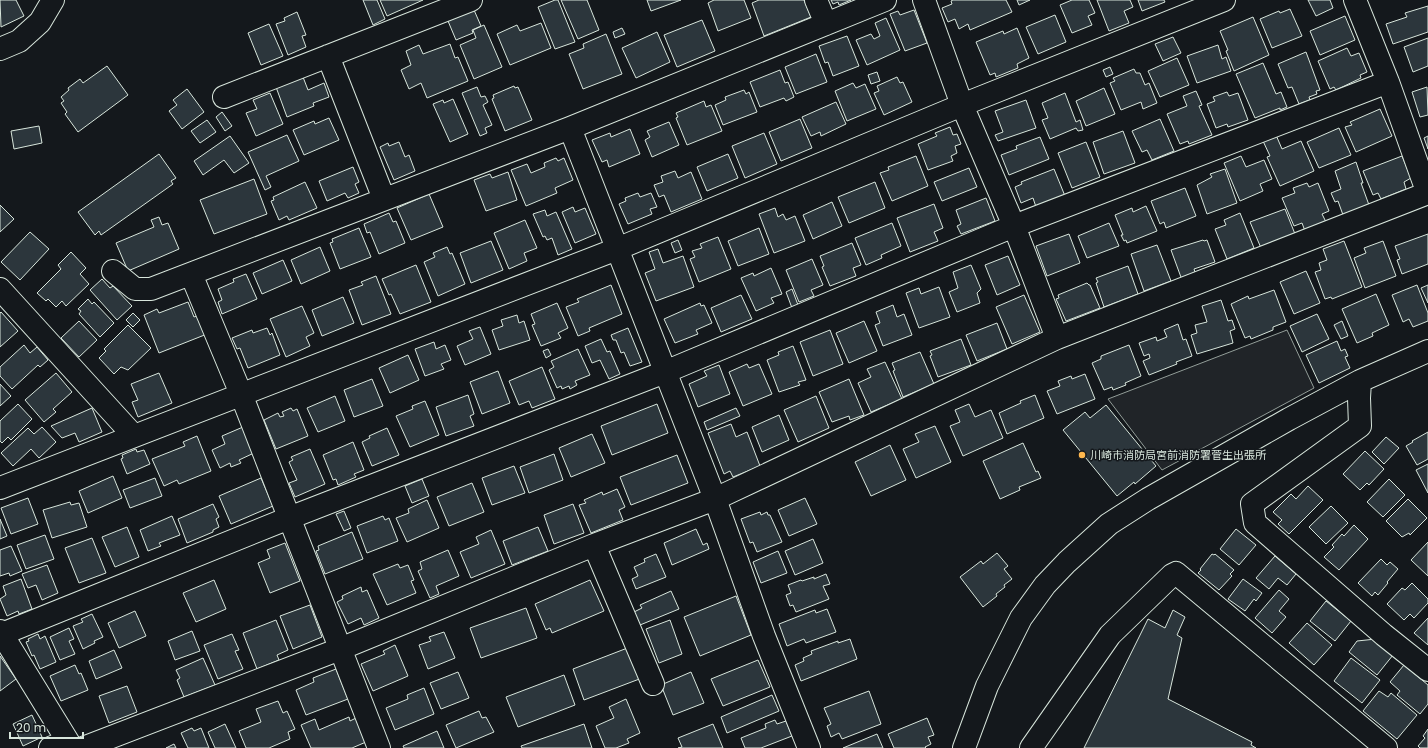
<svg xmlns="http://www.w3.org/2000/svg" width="1428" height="748" viewBox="0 0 1428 748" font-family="Poppins,'Noto Sans JP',sans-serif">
<rect width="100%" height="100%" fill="#14181c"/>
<path fill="#202428" stroke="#939e99" d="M1287 330 1314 388 1162 470 1108 399Z"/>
<path fill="#2c363c" stroke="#d8e6dc" d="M0 0H16L24 16 1 27Z
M363 0H377L385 19 373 25Z
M380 0H423L387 16Z
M555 0H558L575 42 555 49 538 7Z
M561 0H587L599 30 578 39Z
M647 0H681L651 11Z
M714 0H744L751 18 718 31 708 3Z
M759 0H804L811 17 764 36 752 3Z
M831 0H851L839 5 838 2 833 4Z
M953 0H1006L1012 12 970 30 968 24 959 29 955 19 948 22 942 8 952 4 951 1Z
M1017 0H1030L1019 5Z
M1072 0H1089L1095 13 1088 16 1092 25 1072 33 1060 5Z
M1097 0H1130L1133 7 1124 11 1129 23 1109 31Z
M1138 0H1164L1165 2 1142 11Z
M1308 0H1330L1333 8 1316 16Z
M1428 6V32L1393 44 1386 24 1407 17 1405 13Z
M1290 9 1302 36 1272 48 1260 19 1279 11 1280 13Z
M474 10 481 26 472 30 473 33 456 40 448 21Z
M914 10 927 43 905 51 890 14 898 11 900 15Z
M297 12 306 35 302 36 306 47 288 55 276 24 285 21 284 18Z
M1055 15 1066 42 1038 54 1026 27Z
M1345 16 1355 40 1320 55 1310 31Z
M1253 17 1269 55 1234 71 1226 51 1228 50 1220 31Z
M886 18 900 50 867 65 856 40 871 34 874 39 880 36 875 23Z
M702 20 715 51 677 67 664 35Z
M541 23 551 48 510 65 497 34 517 25 520 31Z
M269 24 283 56 261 65 248 33Z
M484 25 502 67 474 79 460 45 476 38 473 30Z
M622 28 625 34 615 38 613 32Z
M1017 28 1029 58 1017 64 1018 68 996 77 995 73 990 75 976 42 1003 31 1004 34Z
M657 32 670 62 636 78 622 48Z
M606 34 622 74 583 89 569 54 584 48 583 44Z
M847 36 859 66 833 76 828 62 825 63 819 46Z
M1173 37 1181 53 1163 61 1155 44Z
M1428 38V66L1413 72 1404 47Z
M450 44 455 58 458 57 468 81 427 98 421 83 409 89 401 70 411 65 406 51 419 45 423 54Z
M1218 45 1222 59 1226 57 1231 71 1197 83 1187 56Z
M1347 48 1351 56 1359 53 1367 72 1360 75 1361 78 1336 90 1334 87 1330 89 1318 61Z
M1306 52 1320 90 1316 91 1317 94 1309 97 1310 100 1299 104 1292 87 1288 88 1278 64Z
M816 54 827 82 796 94 785 67Z
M1177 58 1189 85 1160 97 1148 71Z
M1263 63 1276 94 1281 92 1287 107 1280 110V108L1255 118 1236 74Z
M107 66 128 95 78 132 65 114 67 112 61 103 64 101 61 97 69 90 68 88 80 79 83 83Z
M1110 67 1113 74 1106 77 1103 70Z
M1134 69 1136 73H1140L1145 85 1149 83 1157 103 1143 109 1141 102 1121 110 1110 83 1115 81 1113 78Z
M780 70 785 83 788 82 794 97 786 101 784 98 760 107 750 82Z
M877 72 880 81 871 84 868 75Z
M303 77 308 90 324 83 329 97 313 103 314 106 287 117 276 87Z
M897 77 900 83 903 82 912 102 884 115 874 93 879 91 877 86Z
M853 83 856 88 865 84 876 109 847 121 835 91Z
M514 86 515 88 518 87 532 120 505 131 492 99 494 98 493 95Z
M477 87 481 97 485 96 488 102 483 105 492 125 485 128 487 133 480 136 462 93Z
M1427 87 1428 115 1420 117 1412 92Z
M1104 88 1115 114 1086 126 1076 101Z
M187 89 204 112 182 129 169 111 177 105 173 100Z
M744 90 746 94 749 92 757 112 723 125 715 105 726 100 725 97Z
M1196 91 1202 105 1199 106 1212 135 1189 144 1188 141 1180 144 1167 114 1187 106 1183 96Z
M1227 92 1229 96 1238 93 1248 120 1228 127 1227 124 1216 128 1207 104 1215 101 1213 97Z
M270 93 283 124 256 136 246 113 257 109 253 100Z
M1065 93 1076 122 1080 120 1083 130 1078 131 1076 128 1050 139 1042 120 1048 118 1042 103Z
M453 99 468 134 450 142 433 104 443 100 444 103Z
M1026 100 1036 128 998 141 995 135 1003 132 995 111Z
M704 101 706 107 711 105 722 131 687 145 676 118 678 117 676 113Z
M836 102 846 124 821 136 820 132 811 136 802 117Z
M1380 109 1392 136 1356 152 1345 127 1352 125 1350 122Z
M222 112 232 126 225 131 216 117Z
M329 118 339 140 304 155 293 130 314 121 315 124Z
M800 119 812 148 781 161 769 132Z
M1160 119 1174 151 1152 160 1147 150 1142 152 1132 131Z
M207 120 216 132 200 143 191 131Z
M669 122 679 145 652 157 645 140 650 137 647 131Z
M39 126 42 143 14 149 11 131Z
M950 127 953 135 957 134 961 144 955 146 957 153 951 156 953 161 928 170 918 144 937 136 935 133Z
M1339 128 1351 155 1319 168 1307 142Z
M630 129 640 154 609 167 607 160 602 162 592 140 610 133 611 137Z
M1123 131 1135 163 1104 174 1093 142Z
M764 133 777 164 745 178 732 146Z
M287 135 299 161 266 176 271 187 265 190 248 152Z
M1276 135 1282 149 1301 141 1314 171 1280 186 1267 157 1270 156 1263 141Z
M230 136 249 163 234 173 224 160 203 175 194 161Z
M1428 136V149L1424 138Z
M1040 137 1049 159 1009 175 1001 155 1017 149 1016 146Z
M399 142 405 157 409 155 415 171 394 180 380 147 388 143 389 146Z
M1086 142 1100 177 1072 188 1058 153Z
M159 154 176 178 171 181 173 184 101 235 99 231 95 235 78 212Z
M728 154 738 178 707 191 697 167Z
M916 156 928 186 892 201 880 173 889 170 888 167Z
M1241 156 1246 167 1264 160 1272 179 1260 184 1263 191 1240 201 1224 163Z
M1402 156 1411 178 1404 182 1406 189 1381 199 1378 193 1373 195 1363 171Z
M556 158 558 161 564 158 573 180 555 188 557 193 526 206 511 170 527 164 531 173 545 167 544 163Z
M1356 162 1363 183H1361L1369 205 1343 215 1338 201 1335 202 1331 193 1341 189 1335 171Z
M353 167 359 182 355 184 359 193 348 198 345 193 327 201 319 181Z
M969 168 977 187 942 201 934 182Z
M1054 169 1065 196 1036 207 1033 198 1021 203 1015 187 1022 184 1021 182Z
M1225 169 1237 203 1207 214 1197 185 1212 177 1210 174Z
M675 171 678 178 691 172 702 199 671 212 664 195 659 197 654 185 663 182 661 176Z
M508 172 517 200 486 211 474 180 490 174 492 178Z
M254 179 267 214 214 234 200 200Z
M305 182 317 208 289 220 287 216 279 220 271 201 274 200 273 197Z
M875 182 885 208 849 223 838 197Z
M1307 183 1309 187 1318 183 1329 211 1322 214 1326 222 1305 231 1302 223 1294 226 1282 198 1295 193 1293 188Z
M1185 188 1196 216 1166 228 1164 222 1160 224 1151 201Z
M638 193 640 197 651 193 657 207 650 209 652 214 628 224 619 204 626 201 625 198Z
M429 194 443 227 411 240 397 208Z
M986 198 995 221 961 234 957 226 961 224 956 210Z
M832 202 842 226 813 239 803 215Z
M934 204 943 228 934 232 938 241 910 252 897 218Z
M0 205 14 219 0 232Z
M1146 206 1157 231 1127 243 1126 240 1124 241 1121 235H1123L1115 215 1132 208 1133 212Z
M573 207 575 212 585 208 596 234 575 243 562 212Z
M775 208 778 217 783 214 786 220 795 216 805 241 774 253 759 214Z
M1285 209 1295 234 1261 248 1250 222Z
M545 210 547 216 556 212 572 249 558 255 552 238 547 240 545 236 543 237 533 214Z
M389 213 393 222 396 221 405 243 379 254 370 232 367 233 364 224Z
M1240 213 1254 248 1227 259 1215 229 1226 225 1224 220Z
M159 217 162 225 168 223 179 249 128 271 116 243 154 227 151 220Z
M525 220 537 248 524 253 527 261 509 269 494 233Z
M892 223 901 246 881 255 882 258 866 265 855 238Z
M1109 223 1119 246 1087 258 1078 236Z
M359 228 371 257 340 269 330 243 333 242 332 239Z
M759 228 769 254 738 266 728 241Z
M30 232 49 249 20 280 1 262Z
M1069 234 1080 263 1047 276 1036 246Z
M1428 234V264L1402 274 1397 260 1400 259 1395 246Z
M718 237 731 269 699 282 690 259 695 257 692 251 702 248 700 244Z
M678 240 682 250 675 253 671 243Z
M1203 240 1204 241 1207 240 1215 262 1194 269 1196 275 1182 280 1171 250Z
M491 241 503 270 471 283 460 253Z
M1344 241 1362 287 1332 299 1331 297 1325 299 1315 272 1321 270 1319 263 1327 260 1323 249Z
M1383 241 1396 276 1365 288 1354 258 1366 253 1364 248Z
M852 243 861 265 853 268 856 276 830 286 822 267 824 266 820 256Z
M1157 245 1171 281 1144 291 1131 254Z
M320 247 330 271 301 284 291 260Z
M447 247 450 254 452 253 465 284 438 296 424 262 435 257 433 253Z
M658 249 663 263 683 256 694 287 656 301 645 273 655 269 649 252Z
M71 252 86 268 80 274 89 284 66 306 62 301 56 307 48 299 46 301 37 293 61 269 58 265Z
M1008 256 1020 285 997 295 985 265Z
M812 259 823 285 811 290 814 296 799 302 786 270Z
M283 260 292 281 262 294 253 273Z
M416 265 431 302 400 314 391 294 389 295 382 279Z
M971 265 981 289 977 293 980 303 957 312 949 292 958 288 953 272Z
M1128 266 1138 294 1104 307 1096 283 1098 282 1096 278Z
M771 268 782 294 771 298 774 303 756 311 741 278 753 273 754 276Z
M1306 271 1320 303 1294 314 1280 282Z
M246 274 257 299 222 314 218 302 222 300 218 289 234 282 233 279Z
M376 276 391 314 362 325 349 290 363 285 361 282Z
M102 279 110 288 113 286 132 306 117 320 90 290Z
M1087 283 1089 285H1090L1100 308 1066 321 1056 299 1059 298 1058 295Z
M611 285 622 314 589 328 590 331 578 336 566 307 579 302 577 299Z
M1417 285 1428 313V321L1413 327 1409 319 1403 322 1392 295Z
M1428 285V303L1421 288Z
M939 287 950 317 919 328 906 293 919 288 921 294Z
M792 289 798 305 792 308 786 292Z
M1274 290 1286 322 1273 327V330L1251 339 1250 336 1245 338 1231 304 1248 296 1249 299Z
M1376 294 1389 325 1372 333 1373 336 1357 343 1342 309Z
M741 295 752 319 721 332 711 308Z
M1024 295 1040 332 1012 344 996 307Z
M343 297 354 323 322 336 312 310Z
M88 299 92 304 94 302 114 323 100 337 79 314 81 311 78 309Z
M1221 300 1228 321 1232 320 1235 329 1230 331 1233 343 1197 354 1191 335 1197 333 1195 325 1207 322 1202 306Z
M188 302 194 317 199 315 207 334 159 353 144 315 157 309 159 313Z
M557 303 568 328 558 333 561 338 541 346 532 325 535 324 531 314Z
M700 303 701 306 704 305 712 323 696 330 698 334 675 343 664 319Z
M893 305 897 317 904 314 912 335 883 346 875 325 880 323 876 312Z
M302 306 314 333 306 337 310 346 286 357 270 319Z
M1 312 18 331 0 347V313Z
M133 313 140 320 133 327 126 320Z
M1317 314 1329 339 1302 352 1290 326Z
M517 315 519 323 524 321 530 340 499 350 492 330 503 326 501 320Z
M79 321 97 340 79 357 61 338Z
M864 321 877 351 849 363 836 333Z
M1342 321 1348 336 1341 339 1334 325Z
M997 323 1007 349 977 361 966 335Z
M1178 324 1183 340 1186 339 1192 356 1176 362 1177 364 1149 375 1143 361 1150 358 1149 354 1144 356 1139 343 1156 337 1157 341 1167 337 1164 330Z
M128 325 151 348 128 370 121 367 114 374 99 358 106 351 104 349Z
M480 327 491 354 465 365 457 346 473 339 469 331Z
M267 328 270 335 272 333 280 355 248 368 240 348 237 349 232 338 252 330 253 333Z
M628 328 642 362 630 366 624 352 621 353 616 340H613L611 335Z
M830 330 843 364 813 376 800 342Z
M601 339 607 352 610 351 620 374 609 379 600 360 592 363 585 346Z
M961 339 971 365 938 377 930 356 932 355 930 351Z
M1337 341 1341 351 1345 349 1348 356 1345 357 1350 368 1319 383 1306 355Z
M434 342 436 349 445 345 451 360 441 364 444 369 425 376 415 349Z
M24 345 30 353 37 347 48 360 40 367 38 365 12 389 0 376V367Z
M1129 345 1141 376 1125 383 1126 385 1113 390 1112 387 1104 390 1092 363 1101 359V356Z
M793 346 806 380 798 382 800 385 779 392 767 360 779 355 778 352Z
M548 349 551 355 546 358 543 351Z
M578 349 590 375 575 381 577 385 570 389 569 386 562 389 561 386 557 388 549 370 554 367 551 361Z
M920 352 934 384 903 397 893 371 895 370 892 363Z
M408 355 419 380 390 393 379 368Z
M885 362 902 399 871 412 858 383 871 377 867 369Z
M747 364 749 368 759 364 772 394 743 406 729 372Z
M719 365 730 394 698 407 689 384 707 376 704 371Z
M542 367 555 399 532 408 529 401 519 405 509 381Z
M498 371 510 403 482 414 470 382Z
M56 373 72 392 53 409 56 412 44 422 25 400Z
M159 373 172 403 138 417 132 402 138 400 131 384Z
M1085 374 1095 399 1057 414 1047 391 1060 386 1058 381 1071 376 1072 379Z
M372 379 383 406 354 417 344 390Z
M849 379 864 415 850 420 849 416 832 422 819 392Z
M0 384 11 396 0 406Z
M468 395 474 414 470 416 474 426 446 436 436 407Z
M1035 395 1044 418 1007 434 999 413 1021 403 1020 401Z
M335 396 345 421 318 432 307 408Z
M816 396 829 428 798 442 784 410Z
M425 401 439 435 410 447 396 416 413 409 412 406Z
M18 404 32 419 11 440 8 437 2 443 0 441V421Z
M657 404 668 433 612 455 601 426Z
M969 404 975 417 991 410 1003 438 963 456 950 426 960 422 955 410Z
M1106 405 1156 466 1135 484 1134 482 1117 496 1063 430 1085 412 1090 418Z
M92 408 102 432 79 442 75 433 62 438 51 426Z
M291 408 293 411 297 409 308 436 276 449 264 420 278 413 280 417 284 416 282 412Z
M736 408 740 416 707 430 704 422Z
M779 415 789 440 762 452 752 427Z
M731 424 736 437 747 432 760 466 733 477 730 471 724 474 708 433Z
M935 426 951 462 916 478 903 449 919 442 915 434Z
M42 427 56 442 39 458 31 449 13 466 1 453 28 428 34 434Z
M243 427 254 453 239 460 241 463 231 467 230 463 220 468 212 450 225 444 222 436Z
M387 428 399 455 372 466 362 442 370 438 369 436Z
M1428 432V459L1417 465 1406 446 1413 442 1412 441Z
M592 434 605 463 571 477 559 448Z
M197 436 211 471 179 484 177 480 164 486 152 459 185 446 183 442Z
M1386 437 1399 448 1384 464 1372 452Z
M353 442 364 470 354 474 356 477 338 485 336 479 333 480 323 455Z
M1023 443 1036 472 1038 471 1041 478 1019 487 1020 490 1000 499 983 461Z
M890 445 906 480 871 496 855 462Z
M136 449 137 452 144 450 150 464 127 474 121 459 123 458 122 455Z
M310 449 325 484 295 497 289 483 297 480 289 462 293 460 291 457Z
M1365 451 1384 469 1369 485 1367 483 1360 490 1343 474Z
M554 454 563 480 529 493 520 467Z
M677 455 688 483 631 505 620 477Z
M1428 464V493L1416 470Z
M514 466 525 493 492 505 482 478Z
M113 476 122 498 88 513 79 491Z
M155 478 162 496 130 508 123 490Z
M261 478 273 506 231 524 219 496Z
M422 479 429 496 412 503 405 486Z
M1389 479 1405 495 1383 517 1367 502Z
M472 483 484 512 449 526 437 497Z
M1308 486 1323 500 1289 534 1278 524 1282 520 1273 512 1291 494 1296 499Z
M617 489 625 507 619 510 623 520 591 533 579 505 586 503 584 500 602 492 603 495Z
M28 498 38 524 11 534 1 508Z
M805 498 817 524 789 536 778 510Z
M1408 499 1427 518 1410 535 1409 533 1402 537 1386 521Z
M427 500 439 528 407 542 396 518 409 513 408 509Z
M70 502 71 505 79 503 87 527 52 538 43 510Z
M213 504 219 517 216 519 219 527 213 530V532L187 543 178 519Z
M573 504 584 533 554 544 544 515Z
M1331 506 1348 523 1326 544 1309 527Z
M344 511 351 528 344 531 336 514Z
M760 512 761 515 767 512 768 515H770L782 542 757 552 753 542 750 543 741 519Z
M172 516 180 535 159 543 161 546 148 551 140 530Z
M383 516 385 520 389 518 398 541 367 553 357 526Z
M0 519 7 536 0 539Z
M1354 525 1368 539 1339 570 1324 557 1334 547 1332 545 1342 534 1344 536Z
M127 527 139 557 115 567 102 537Z
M538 527 548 551 512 565 503 541Z
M696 529 703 545 707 543 709 549 672 565 664 543Z
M1236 529 1256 545 1239 565 1220 549Z
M491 530 505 564 471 578 460 552 479 544 476 537Z
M352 532 363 559 325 574 316 551 319 550 318 546Z
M45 535 54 559 26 569 17 545Z
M92 538 106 573 79 583 65 548Z
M813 539 823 563 795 575 785 551Z
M1428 542V576L1411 560Z
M285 543 300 581 270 593 258 563 270 558 267 550Z
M11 546 22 571 10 576 9 573 0 576V550Z
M448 550 459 576 436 586 439 594 430 598 418 571 422 569 420 562Z
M778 551 787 573 761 583 753 562Z
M997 553 1008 566 1004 569 1012 579 1004 585 1005 587 996 594 997 596 983 607 960 577 981 561 983 564Z
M656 554 666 577 636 589 632 579 638 576 634 567 645 562 644 559Z
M1212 554 1214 555 1215 554 1234 570 1230 574 1232 576 1219 590 1198 573 1201 570 1200 569Z
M1275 556 1296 574 1287 585 1278 578 1269 589 1256 578Z
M1381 559 1387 565 1390 562 1398 569 1387 582 1388 583 1378 595 1375 592 1372 596 1358 583Z
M398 564 400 568 408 565 414 580 411 581 416 593 387 605 373 574Z
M47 565 58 593 42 600 36 585 28 588 22 574Z
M826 574 830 584 823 586 829 599 796 612 793 605 790 606 786 595 791 593 788 585 801 580 802 581 814 577V579Z
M21 579 32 609 19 614 18 611 7 616 0 599 6 595 3 586Z
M1243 579 1262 593 1256 601 1254 599 1245 611 1228 599Z
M214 580 226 609 196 622 183 593Z
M590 580 604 611 552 633 550 628 546 630 535 604Z
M1412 583 1428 599V603L1414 618 1410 614 1404 620 1387 604 1402 588 1405 590Z
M361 587 362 592 367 590 379 618 364 625 361 618 348 624 337 602 343 599 342 596Z
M1279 590 1289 599 1279 611 1286 617 1272 633 1255 618Z
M671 591 679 609 640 625 634 612 642 608 640 605Z
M736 596 751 635 700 656 684 617Z
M1326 601 1351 621 1335 641 1310 621Z
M310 605 322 637 293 649 280 616Z
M526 608 537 638 481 658 470 628Z
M827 609 836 632 806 643 804 639 787 646 779 624 815 610 816 613Z
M1173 610 1185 617 1177 635 1182 638 1168 699 1252 742 1251 745 1256 748H1084L1148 619 1165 628Z
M135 611 146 636 119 648 108 623Z
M92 614 103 637 94 641 95 643 83 649 73 626 83 622 81 619Z
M1428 618V645L1414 633Z
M276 620 288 650 277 655 279 660 257 669 243 633Z
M670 620 682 654 659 663 646 629Z
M1307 623 1332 645 1314 665 1289 643Z
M69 628 74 639 69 641 75 654 60 660 50 637Z
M192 631 200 651 175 660 168 641Z
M444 632 455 658 428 669 419 645 431 641 429 637Z
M38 634 40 639 45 636 56 662 40 669 34 655 32 656 26 642 29 641 28 639Z
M232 634 239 650 235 651 243 669 218 679 204 645Z
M850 639 857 659 801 681 795 665 804 661 803 658 812 654 811 651 838 641V643Z
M1376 639 1393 655 1377 675 1349 652 1357 641Z
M395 645 408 676 373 691 361 664 385 654 383 651Z
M630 647 642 678 584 700 573 669Z
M114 650 122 668 96 679 89 661Z
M0 656 16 679 0 691Z
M203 658 215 685 184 697 177 680 180 678 176 670Z
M1351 658 1380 680 1362 703 1334 681Z
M758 660 770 687 723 706 711 679Z
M75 665 79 674 81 673 88 690 61 701 50 676Z
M1404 665 1428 685V704L1420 714 1397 695 1400 691 1390 682Z
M336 669 348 699 306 715 296 690 314 682 313 678Z
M458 672 469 698 441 709 430 683Z
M691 672 704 703 673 715 661 685Z
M564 675 575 705 518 727 506 697Z
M127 686 137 712 109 723 99 696Z
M424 688 434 714 395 730 386 708 408 699 407 695Z
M869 691 881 724 842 739 839 733 831 737 827 726 831 724 824 708Z
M1379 691 1388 697 1391 693 1417 715 1397 739 1363 711Z
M772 695 779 711 727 733 721 717Z
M626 699 640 733 627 739 629 743 616 748H605L596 726 614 718 609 707Z
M278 701 283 713 287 711 295 729 288 732 290 739 269 748H246L239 731 261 722 256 709Z
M479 711 482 718 486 717 494 732 456 748 446 725Z
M32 715 42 737 23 746 13 724Z
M349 717 350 721 356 718 366 742 352 748H311L301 725 315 719 319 730Z
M927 718 934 735 928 737 931 744 925 747 926 748H894L888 734Z
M775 720 777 724 786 721 792 736 761 748H745L741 738 766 728 765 724Z
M225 724 236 748H215L208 732Z
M584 724 592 748H522L521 746Z
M713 724 723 748H678L682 747 678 738Z
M192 728 194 731 201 728 209 748H188L181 733Z
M1428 729V748H1420L1418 746 1425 738 1423 736Z
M437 731 444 748H404L403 746Z
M877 734 883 748H843Z
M174 744 176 748H166Z"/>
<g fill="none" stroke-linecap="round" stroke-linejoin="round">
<defs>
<path id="minor" d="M816 0 826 24
M924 0 962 105 1014 226 1057 338
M1355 0 1388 82 1428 194
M0 49 19 41 40 22 53 0
M328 56 384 199
M224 97 471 0
M570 128 715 499 764 636 809 748
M113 271 135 289H151L570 128 885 0
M191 274 241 394 379 748
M0 289 134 436
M1360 381 1359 398 1360 426 1252 504 1255 523 1384 635 1428 670
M0 488 617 249 962 105 1224 0
M594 545 653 684
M0 631 72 748
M2 634 289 518 665 372 1014 226 1388 82
M50 748 67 741
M83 748 340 649 594 545 715 499 1057 338 1428 193
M964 748 987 686 1021 618 1045 585 1067 562 1109 524 1148 499 1289 419 1360 381 1428 351
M1031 748 1110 635 1172 575 1176 573 1386 748"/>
</defs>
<use href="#minor" stroke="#d8e6dc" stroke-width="24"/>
<use href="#minor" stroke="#14181c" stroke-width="22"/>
</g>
<circle fill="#ffb74d" stroke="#14181c" stroke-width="1.5" cx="1082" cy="455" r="4"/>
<g text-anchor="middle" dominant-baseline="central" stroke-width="3" stroke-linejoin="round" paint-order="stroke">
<g font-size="11" fill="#d8e6dc" stroke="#14181c" text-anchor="start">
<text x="1090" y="455">川崎市消防局宮前消防署菅生出張所</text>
</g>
</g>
<path d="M10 732v6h73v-6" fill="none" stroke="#d8e6dc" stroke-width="2"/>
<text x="16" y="732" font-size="12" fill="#d8e6dc" stroke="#14181c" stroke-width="3" paint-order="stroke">20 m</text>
</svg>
